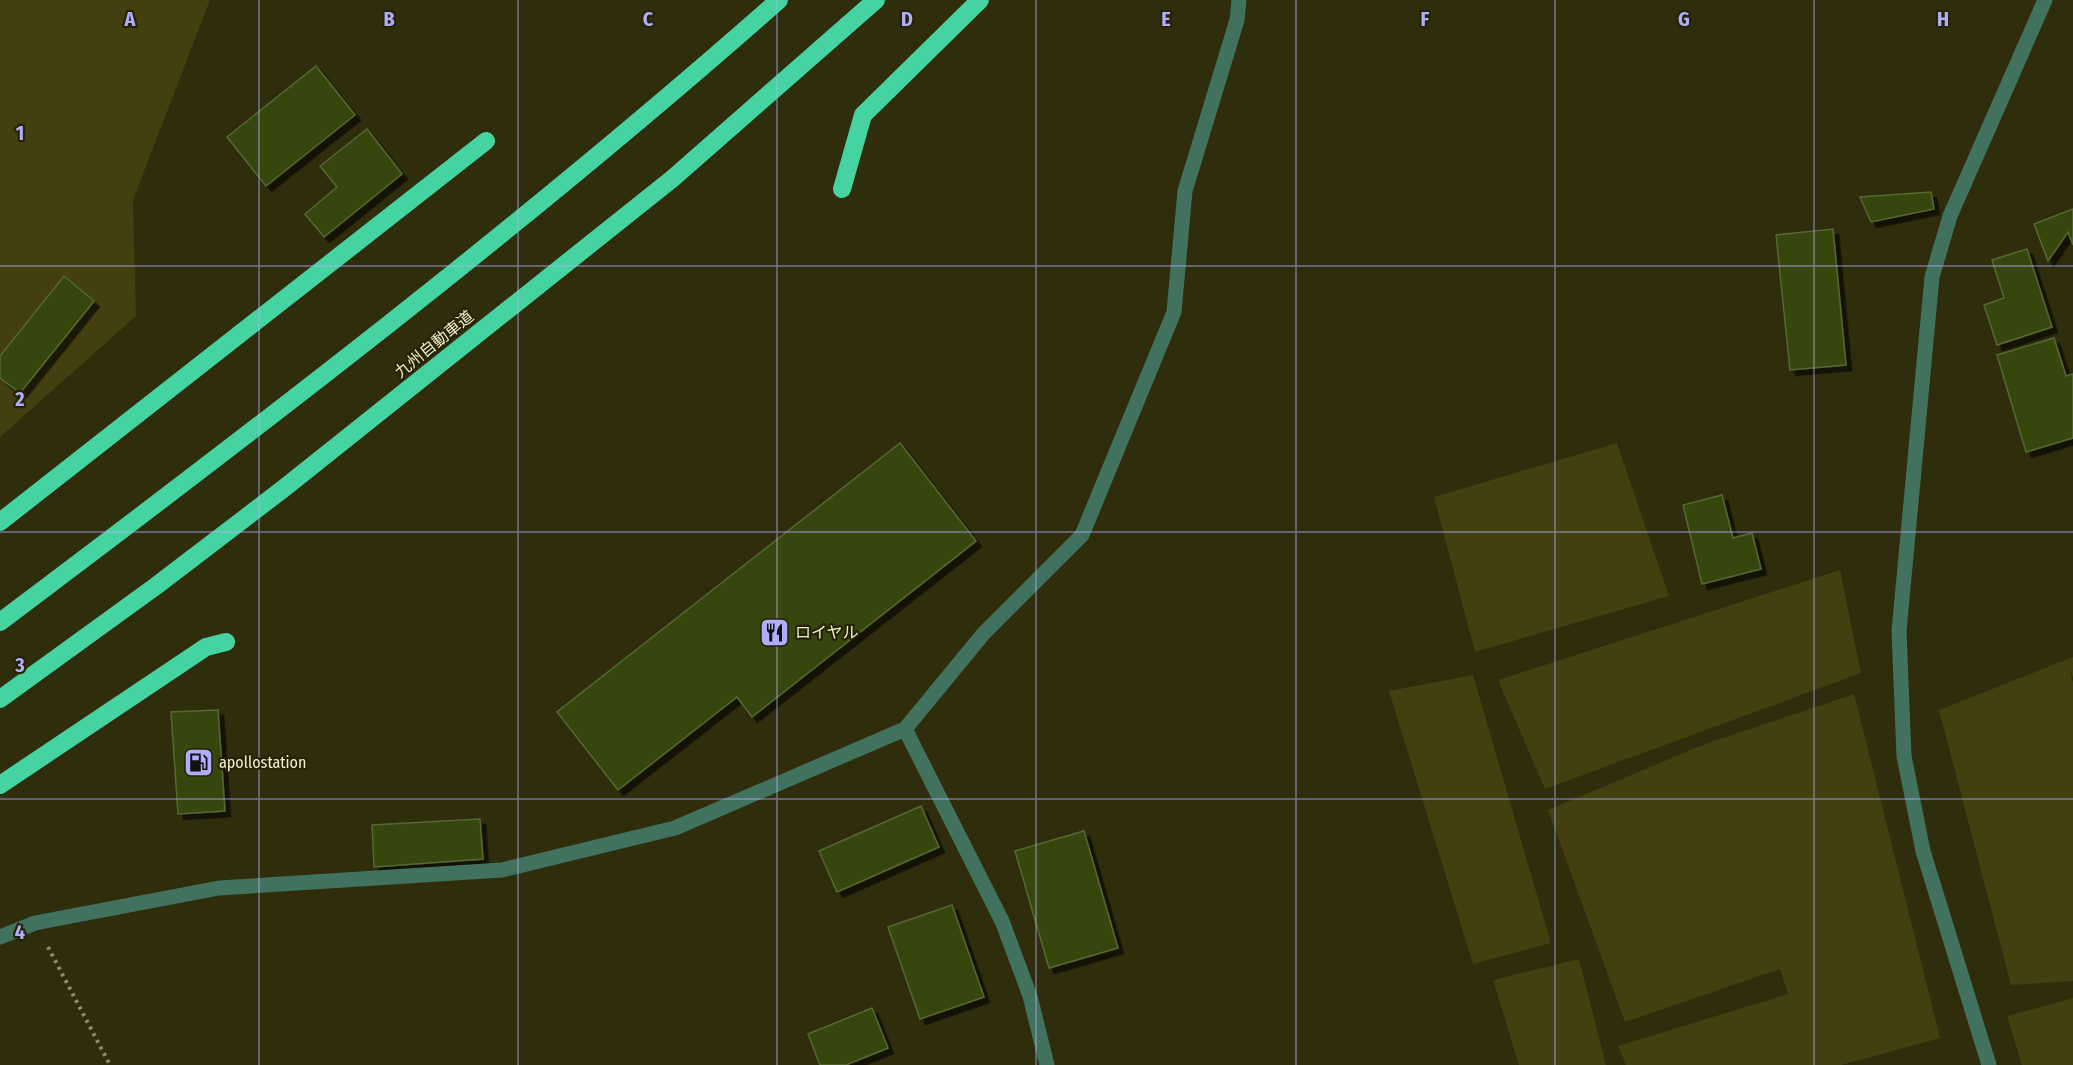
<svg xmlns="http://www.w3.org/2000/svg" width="2073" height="1065" viewBox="0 0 2073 1065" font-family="'Fira Sans Condensed','Noto Sans JP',sans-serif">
<defs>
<filter id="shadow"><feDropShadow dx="5.5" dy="5.5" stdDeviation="0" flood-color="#0009"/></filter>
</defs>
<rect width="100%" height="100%" fill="#2f2d0c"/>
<path fill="#433f0f" d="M0 0H210L133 200 136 316 0 437Z
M1617 443 1669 596 1475 652 1434 497Z
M1840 570 1861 673 1545 789 1498 680Z
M2073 657V677L2069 669 2073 683V981L2011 985 1939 710Z
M1473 675 1551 943 1473 964 1389 691Z
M1854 694 1940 1038 1841 1065H1626L1618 1046 1788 994 1780 969 1625 1022 1548 810 1705 744Z
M1579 959 1606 1065H1519L1493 980Z
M2073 998V1065H2022L2007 1016Z"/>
<path fill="#36470e" stroke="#556831" stroke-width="1.5" filter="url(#shadow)" d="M316 66 355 115 266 186 227 137Z
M367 129 402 174 324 237 305 214 337 187 320 166Z
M1931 192 1934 209 1871 222 1860 197Z
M2073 209V245L2068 232 2048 261 2034 224Z
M1833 229 1846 365 1790 370 1776 235Z
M2027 249 2052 327 1997 345 1984 305 2004 298 1992 260Z
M64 276 94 301 20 393 0 378V356Z
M2054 338 2066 376 2073 374V438L2026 452 1997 355Z
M900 443 976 541 752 717 737 697 618 790 557 712Z
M1722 495 1733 538 1752 533 1761 569 1702 584 1683 505Z
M218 710 225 811 178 814 171 712Z
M921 806 939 847 837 892 819 851Z
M480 819 483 859 374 867 372 825Z
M1084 831 1118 948 1049 968 1015 851Z
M952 905 984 997 920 1019 888 927Z
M872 1008 888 1048 846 1065H820L808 1034Z"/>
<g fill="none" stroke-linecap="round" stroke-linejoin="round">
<path stroke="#8e8c6c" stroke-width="4" stroke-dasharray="3 4.5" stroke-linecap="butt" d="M48 947 110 1065"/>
<path stroke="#41725d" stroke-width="15" d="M905 729 1002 921 1030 996 1047 1065
M0 937 35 923 219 888 502 870 675 828 905 729 984 633 1082 535 1174 312 1185 191 1237 20 1239 0"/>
<path stroke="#41725d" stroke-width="15" d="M1989 1065 1923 851 1904 756 1899 631 1932 277 1950 216 2045 0"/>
<path stroke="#45d4a1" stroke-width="18" d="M842 189 863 115 980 0
M0 522 486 141
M0 622C266 422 530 220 779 0
M0 699 156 586 283 489 672 179 876 0
M0 785 206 647 226 642"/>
</g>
<path fill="none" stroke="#b0aefa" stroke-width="1.5" stroke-opacity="0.55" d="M259 0V1065M518 0V1065M777 0V1065M1036 0V1065M1296 0V1065M1555 0V1065M1814 0V1065M0 266H2073M0 532H2073M0 799H2073"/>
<defs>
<symbol id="restaurant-square" viewBox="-11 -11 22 22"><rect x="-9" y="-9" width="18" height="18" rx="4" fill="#b0aefa" stroke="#252303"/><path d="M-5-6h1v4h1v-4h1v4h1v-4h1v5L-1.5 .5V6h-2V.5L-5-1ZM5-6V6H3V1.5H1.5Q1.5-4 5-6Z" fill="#111"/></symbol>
<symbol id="fuel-square" viewBox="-11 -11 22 22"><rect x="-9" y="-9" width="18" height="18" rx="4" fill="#b0aefa" stroke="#252303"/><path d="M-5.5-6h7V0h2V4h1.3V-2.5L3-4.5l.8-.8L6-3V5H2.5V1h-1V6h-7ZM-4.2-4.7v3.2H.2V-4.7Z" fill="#111"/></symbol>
</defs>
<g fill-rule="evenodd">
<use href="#restaurant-square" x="758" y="616" width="33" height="33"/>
<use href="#fuel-square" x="182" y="746" width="33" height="33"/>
</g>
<g text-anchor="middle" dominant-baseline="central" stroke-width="4.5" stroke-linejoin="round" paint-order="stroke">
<g font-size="16" fill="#efeecf" stroke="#252303">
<text transform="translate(434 344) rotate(-39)">九州自動車道</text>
</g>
<g font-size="16" fill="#efeecf" stroke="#252303" text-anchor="start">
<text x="795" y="632">ロイヤル</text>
<text x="219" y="762">apollostation</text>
</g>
</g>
<g font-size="20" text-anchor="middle" font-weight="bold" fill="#b0aefa" stroke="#252303" stroke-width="4.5" stroke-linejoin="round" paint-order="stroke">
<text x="130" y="26">A</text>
<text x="389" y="26">B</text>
<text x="648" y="26">C</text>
<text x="907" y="26">D</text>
<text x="1166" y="26">E</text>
<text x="1425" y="26">F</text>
<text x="1684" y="26">G</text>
<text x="1943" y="26">H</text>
<text x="20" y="140">1</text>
<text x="20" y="406">2</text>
<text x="20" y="672">3</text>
<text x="20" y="939">4</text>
</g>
</svg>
